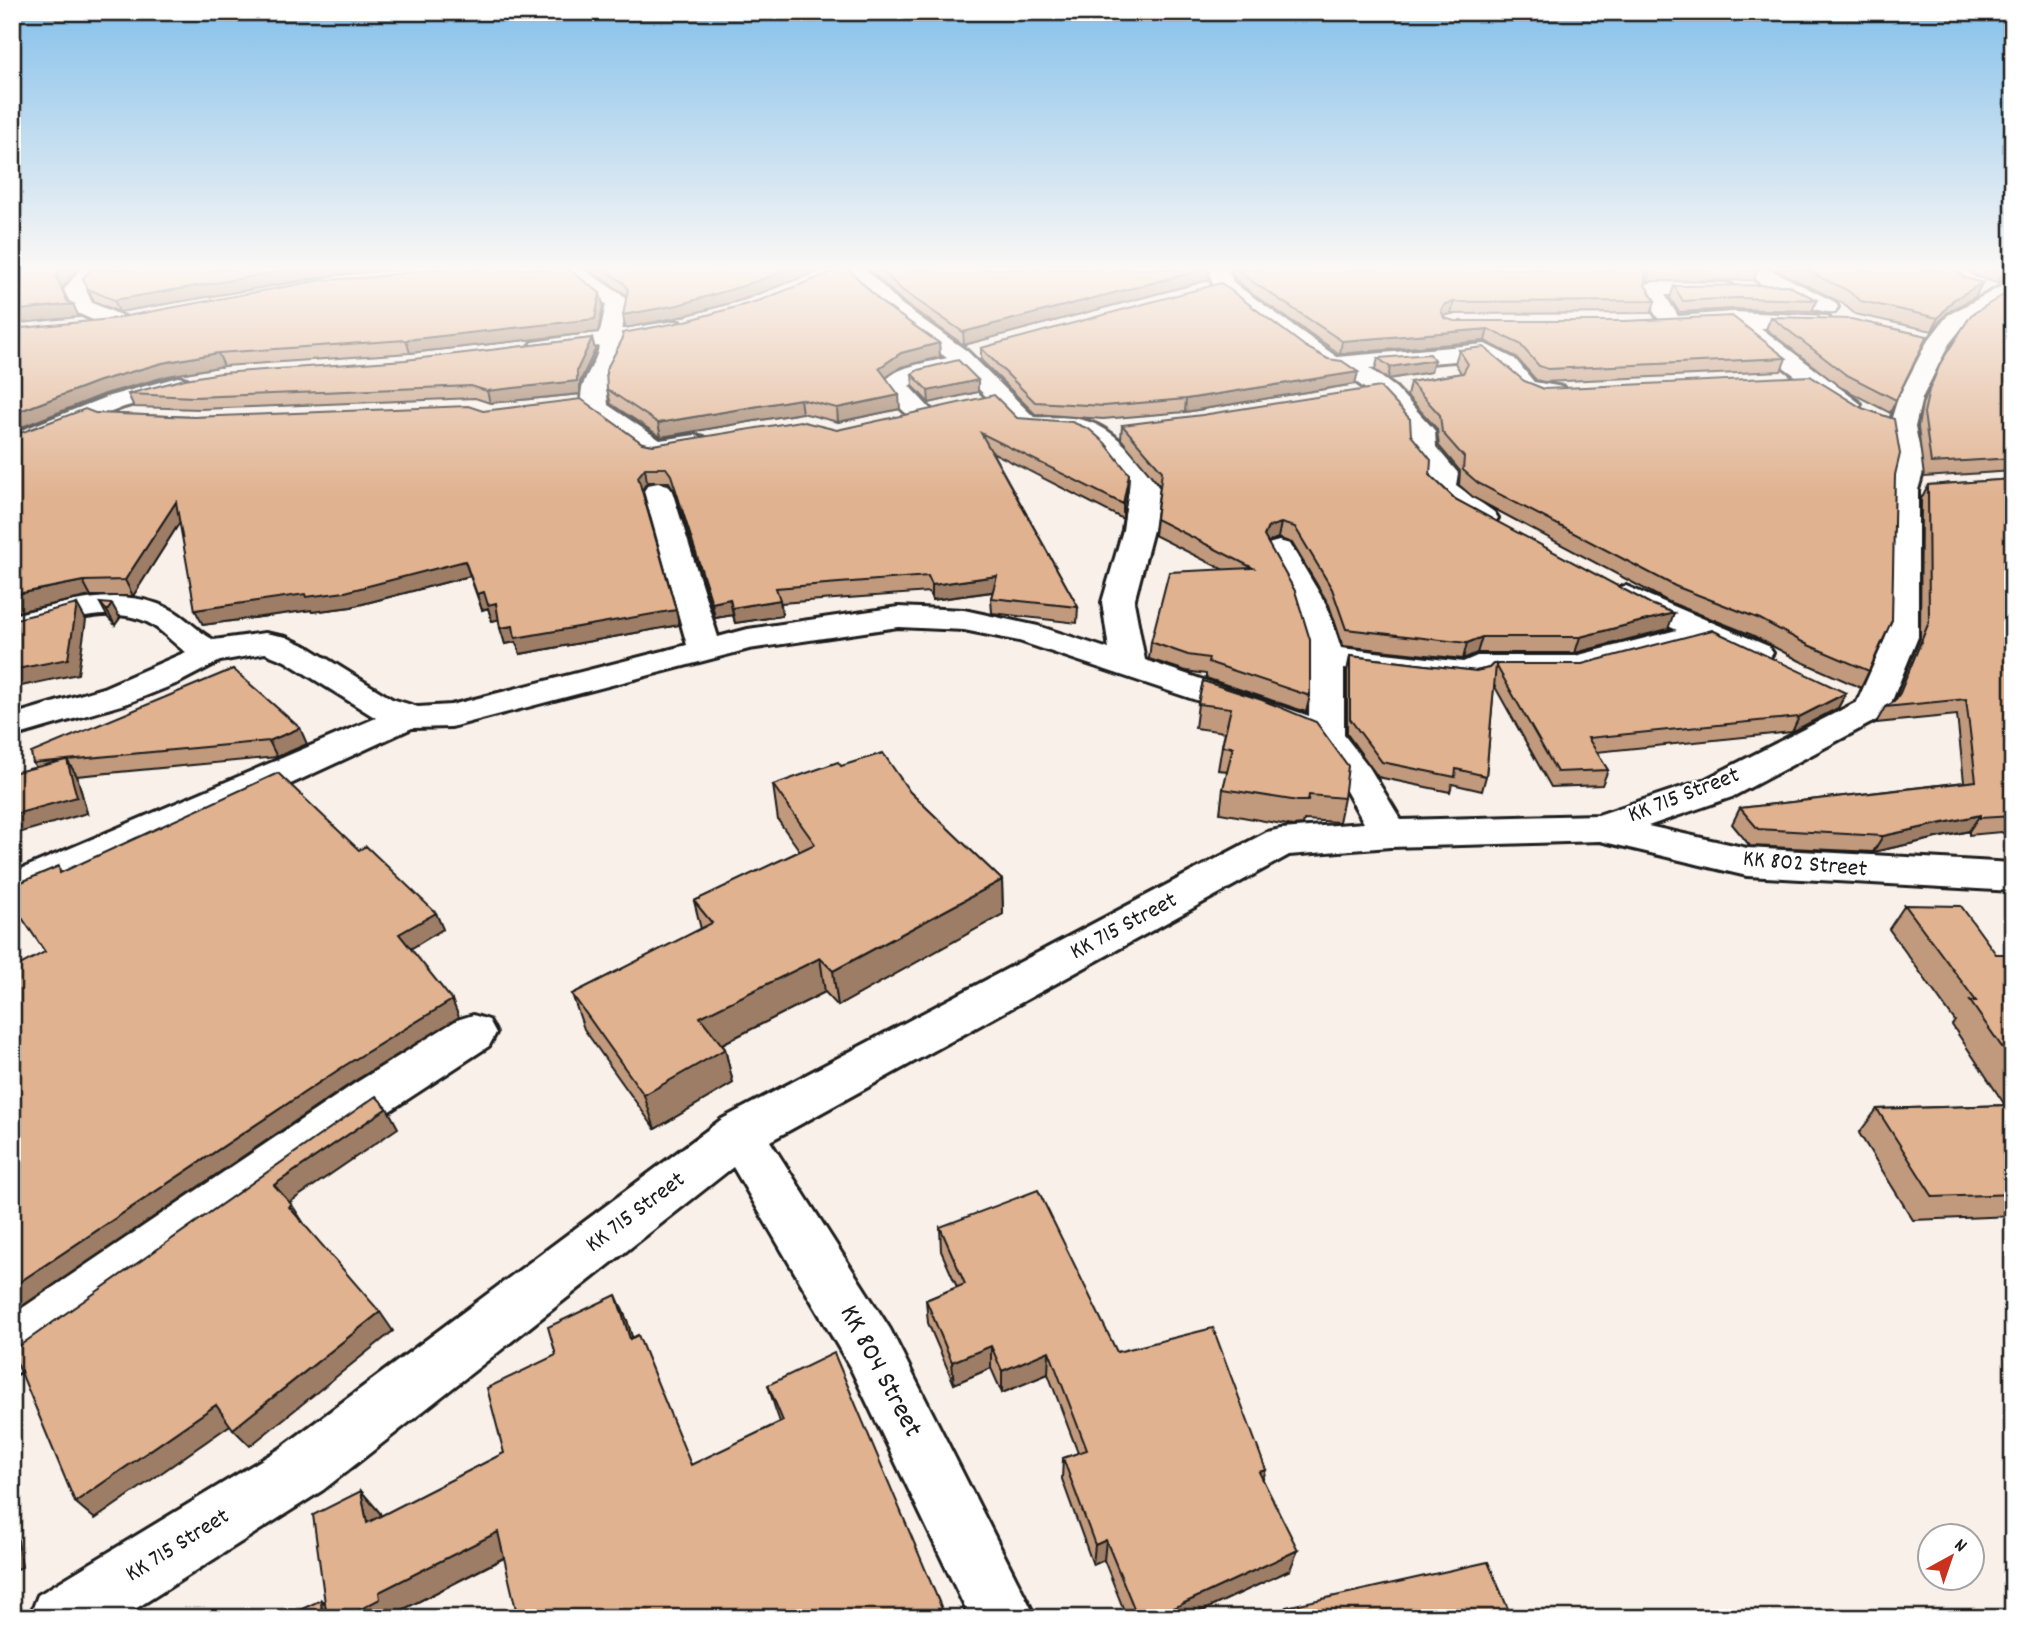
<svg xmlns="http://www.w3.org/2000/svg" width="2025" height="1630" viewBox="0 0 2025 1630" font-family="Dekko,sans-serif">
<rect width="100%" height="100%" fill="#f9f0e9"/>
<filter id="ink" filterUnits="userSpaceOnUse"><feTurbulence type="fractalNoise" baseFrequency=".0143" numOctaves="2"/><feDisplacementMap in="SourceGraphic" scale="14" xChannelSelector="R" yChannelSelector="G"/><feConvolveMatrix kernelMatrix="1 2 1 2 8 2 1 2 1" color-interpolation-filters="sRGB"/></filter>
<g filter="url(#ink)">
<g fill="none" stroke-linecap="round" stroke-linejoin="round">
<defs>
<path id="street" d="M80 269H105L86 290 92 303 125 317 128 322 125 327H109L75 312 64 290Z
M559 269H583L625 297 628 302 622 329 675 321 683 323 686 328 683 333 622 342 623 350 606 383 608 405 660 440 695 435 704 437 708 443 704 449 655 457 646 455 587 413C570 388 596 369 599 346L541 354 533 352 529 347 533 342 600 332 606 304Z
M843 269H865L901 304 967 351 1034 417C1049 418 1064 416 1078 419 1114 425 1139 459 1159 488L1153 530 1134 602 1145 660 1309 716 1310 656 1295 606 1264 550 1268 544 1279 541 1290 544 1327 606 1341 648 1463 662 1477 656H1575L1677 630 1615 602 1610 595 1615 588 1626 586 1768 646 1773 653 1768 660 1756 663 1744 660 1706 643 1577 676H1487L1484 680 1472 683 1344 668V735L1369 767 1401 820 1598 815 1706 779 1857 702 1886 637 1890 490 1896 469 1889 427 1898 398 1927 342 1948 315 2013 280V295L1964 325 1949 344 1922 398 1915 427 1924 469 1918 490V637L1889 708 1884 716 1732 797 1648 826 1747 848 2013 863V891L1747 876 1600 841 1390 847 1289 855 770 1141 890 1329 1036 1618H970L850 1367 733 1167 323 1490 121 1618H29L38 1595 281 1448 722 1119 1267 832 1281 829 1364 823 1340 780 1313 744 1259 721 1019 641 964 630 898 627 749 649 451 727 412 728 269 794 12 905V873L376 718 285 661 265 653 220 661 178 683 128 703 12 737V715L103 688 186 652C172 643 162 629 147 622 107 603 53 626 12 635V615C64 604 119 584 170 609 186 617 198 632 214 640L265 633 286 637 308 647 392 699 418 707 451 705 687 645 644 491 648 485 658 483 668 485 672 491 718 637 748 629 898 607 964 610 1038 626 1109 649 1102 602 1123 530 1129 486 1106 457 1077 434 1018 429 959 369 918 380 909 386 937 416 933 421C912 427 893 401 882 384 894 366 927 363 947 358L885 314Z
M1208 269H1228L1233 282 1242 289 1337 357 1485 344 1515 359 1534 382 1563 387 1566 392 1563 397C1506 411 1516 368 1481 359 1474 357 1462 360 1455 361 1426 363 1397 366 1369 368L1396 388 1431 426 1435 431 1436 447 1458 473 1456 485 1494 512 1498 518 1494 524C1471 530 1450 507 1432 494L1428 488 1430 474 1410 448 1409 432 1378 398 1341 371 1321 367 1226 299 1213 285Z
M1744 269H1769L1835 302 1838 307 1835 312C1817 316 1754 284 1744 269Z
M1654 282 1725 283 1732 285 1736 289 1732 293 1725 295H1665L1678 316 1733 312 1828 316 1831 321 1828 326 1820 328H1761L1861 404 1858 409 1849 411 1840 409 1731 328 1663 326 1644 297 1643 288 1647 284Z
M178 377 187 379 190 384 187 389 124 407 12 451V434L106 397Z
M473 1015 489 1020 496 1033 489 1046 388 1112 32 1367 12 1375V1315L354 1084 457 1020Z"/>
</defs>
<use href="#street" stroke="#1c1c1c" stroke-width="6"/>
<use href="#street" fill="#fff" fill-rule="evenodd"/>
</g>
<path fill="#c1997c" stroke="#1c1c1c" stroke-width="2" d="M92 269H403L336 275 119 312 94 301 83 278Z
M588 269H823L745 299 680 317 625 328 626 295Z
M868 269H1210L1209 280 964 345 903 302Z
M1229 269H1758L1754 280 1647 281 1645 283V285L1655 301 1651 313 1451 314 1443 316 1444 318 1454 321 1786 358 1781 371 1544 382 1536 380 1516 357 1485 341 1340 354 1252 294 1235 279Z
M1774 269H1956L1976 296 1947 313 1932 331 1855 314 1842 303Z
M1966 269H2013L1997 283 1975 276Z
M1674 286 1817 300 1812 311 1733 309 1679 312 1670 298Z
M2013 289V471L1924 477 1918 427 1922 404 1935 375 1941 362Z
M882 303 939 343 940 357 901 367 886 378 900 409 838 422 802 413 661 437 611 404 607 389Z
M603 305 598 332 410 353 224 366 168 376 105 394 12 431V329Z
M1771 317 1927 336 1890 413 1840 387 1766 329Z
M592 338 595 350 580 382V394L490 403 475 398 200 409 134 407 128 394Z
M981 348 1355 384 1185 412 1103 419 1035 414 981 360Z
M1459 350 1524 381 1544 389 1895 475 1869 671 1861 688 1800 661 1752 635 1669 602 1474 498 1459 485 1460 471 1439 446 1437 429 1407 396 1410 382 1461 373 1455 363Z
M1378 358 1431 372 1388 379 1375 370Z
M912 374 978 392 929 403 913 386Z
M483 411 653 445 837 430 1017 418 1129 474 1128 489 1123 519 992 452 1078 607 1077 623 992 613 991 598 993 592 932 600 929 592 781 603 782 616 735 623 733 615 715 618 674 490 669 482H647L642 491 676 610 679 625 520 654 516 642 505 644 499 619 492 621 488 608 482 610 470 576 351 607 312 612 311 610 203 625 180 522 133 596H91L12 613V436L95 413 194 417Z
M1122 425 1411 435 1430 475 1455 499 1668 629 1575 653H1477L1463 659 1343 646 1329 605 1292 543 1278 538 1268 542 1310 696 1306 712 1206 678V674L1186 671 1149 659 1151 642 1222 569 1154 535 1160 486 1121 439Z
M2013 479V839L2001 832 1969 835V831L1873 852 1750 846 1732 824 1740 808 1964 782 1957 715 1876 723 1885 707 1894 702 1920 638 1921 499 1928 485Z
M100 603 120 618 115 625 108 618Z
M1350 656 1476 671 1489 668 1493 664 1846 693 1838 708 1792 732 1596 752 1608 770 1602 785 1551 787 1494 685 1486 776 1482 791 1452 784 1450 792 1378 777 1347 734V671Z
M233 669 307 744 277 757 77 776 87 813 36 767 33 763Z
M1203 681 1344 798 1339 822 1304 820 1303 825 1293 826 1220 813 1223 789 1228 771 1218 770 1222 746 1225 732 1195 728 1198 704Z
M841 766 910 792 1002 880 1003 914 838 1006 825 992 722 1044 725 1049 733 1083 655 1129 584 1029 572 994 701 929 694 901 800 851 778 820 773 785Z
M1905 905 1996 954 2013 961V1216L1913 1220 1859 1133 1877 1109 2005 1105 1952 1025 1955 1021 1889 929Z
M940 1227 1117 1352 1263 1480 1290 1570 1187 1618H1127L1104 1560 1093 1565 1062 1479 1063 1458 1078 1453 1048 1374 1002 1393 991 1368 954 1384 928 1323 926 1300 957 1287 941 1251Z
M627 1320 632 1338 691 1465 780 1422 775 1408 768 1385 945 1616 504 1558 398 1612 399 1618H283L325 1604 361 1491 380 1513 381 1516 504 1453 556 1355Z
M1286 1607 1512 1618H1282Z"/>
<path fill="#9d7d65" stroke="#1c1c1c" stroke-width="2" d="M62 269H78L62 288 69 305 73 304 79 317 12 324V311L56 276Z
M296 269H403L336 275 119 312 114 300Z
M790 269H823L745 299 680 317 625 328 623 315Z
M1206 269H1210L1209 280 964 345 963 332Z
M1651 269 1647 281 1641 286 1645 274Z
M2010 269H2013V278L1997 283 2003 271Z
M1982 283 1976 296 1947 313 1932 331 1938 318 1953 300Z
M600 293 603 305 598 332 410 353 406 340Z
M1454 302 1451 314 1442 316 1441 310 1445 304Z
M1488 329 1485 341 1340 354 1342 341Z
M592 338 595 350 580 382V394L490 403 487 391 577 370Z
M939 343 940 357 901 367 880 382 879 368 901 353Z
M218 353 224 366 168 376 105 394 12 431V414L99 381 162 363Z
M1434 360 1431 372 1388 379 1390 367Z
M1358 372 1355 384 1185 412 1186 399Z
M978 380V392L929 403 928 391Z
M899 395 900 409 838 422 837 408Z
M800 399 802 413 661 437 658 423Z
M645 468 647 482 641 492 638 477Z
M1129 474 1128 489 1123 519V504Z
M176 502 183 517 133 596 125 580Z
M1281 523 1278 538 1266 543 1264 536 1268 527Z
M465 561 470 576 351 607 312 612 311 610 203 625 195 610Z
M997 576 998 591 932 600V585Z
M83 581 91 596 12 613V595Z
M484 592 496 603 501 619 492 621 488 608 482 610 477 594Z
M730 599 733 615 715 618 712 603Z
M780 600 782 616 735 623 732 608Z
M77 604 86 620 78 674 12 688V670Z
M112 604 120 618 115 625 107 611Z
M676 610 679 625 520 654 516 642 505 644 500 628 513 626Z
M1674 613 1668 629 1575 653 1580 637Z
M1482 637 1477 653 1463 659 1467 643Z
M1846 693 1838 708 1792 732 1799 717Z
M300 728 307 744 277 757 269 741Z
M67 760 77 776 87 813 12 835V815Z
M1980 815 1969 831 1873 852 1883 836Z
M1002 880 1003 914 838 1006 833 971Z
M436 913 443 929 407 951 399 934Z
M820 958 825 992 708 1051 700 1017Z
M452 1000 459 1017 353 1082 12 1313V1287L344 1066Z
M725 1049 733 1083 655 1129 644 1095Z
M387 1108 398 1128 287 1204 274 1185Z
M292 1205 305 1225 289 1207Z
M616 1295 627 1320 640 1363 630 1339Z
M380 1312 393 1331 250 1446 233 1429Z
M991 1346V1368L954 1384 952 1362Z
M1049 1351 1048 1374 1002 1393V1371Z
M216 1405 233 1423 95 1519 75 1502Z
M1266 1470 1259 1491V1472Z
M361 1491 380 1513 386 1545 367 1523Z
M12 1499 22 1567 12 1572Z
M498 1532 513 1553 398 1612 399 1618H344L379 1592Z
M1106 1540 1104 1560 1093 1565 1095 1545Z
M1298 1550 1290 1570 1187 1618H1152Z
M321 1600 333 1611 334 1618H322Z"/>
<path fill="#e0b290" stroke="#1c1c1c" stroke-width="2" d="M12 269H62L56 276 67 301 73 304 12 311Z
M92 269H296L114 300 88 289 83 278Z
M431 269H568L600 293 595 319 406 340 218 353 162 363 99 381 12 414V329L111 319 321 280 375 277Z
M603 269H790L743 286 678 305 623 315 628 290 624 283Z
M840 269H849L882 303 939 343 901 353 879 368 899 395 837 408 800 399 658 423 607 389 606 370 623 338 622 333 682 322 761 300Z
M880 269H1206L963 332 902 290Z
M1238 269H1670H1651L1645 274V285L1655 301 1454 302 1445 304 1441 310 1444 318 1454 321H1625L1732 316 1786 358 1548 369 1539 366 1520 344 1488 329 1342 341 1253 282Z
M1803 269H1956L1963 277 1982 283 1953 300 1938 318 1861 301 1847 290Z
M1221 283 1306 347 1328 359 1342 361 1358 372 1186 399 1104 406 1035 402 981 348Z
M1787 285 1817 300 1737 298 1683 301 1674 286Z
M2013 289V458L1931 463 1924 413 1929 390 1941 362 1971 315Z
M1771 317 1851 319 1927 336 1896 400 1845 374Z
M592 338 577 370V381L487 391 471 386 194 397 128 394 185 379 221 373 405 360Z
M1484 347 1524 381 1544 389 1810 376 1862 408 1894 419 1900 454 1895 475 1892 620 1869 671 1808 645 1760 619 1675 586 1478 483 1463 470 1464 457 1442 432 1440 415 1410 382 1463 373 1468 364 1459 350Z
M1430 354 1434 360 1390 367 1378 358Z
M958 360 978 380 928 391 912 374 918 370Z
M1380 387 1410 419 1411 435 1431 460 1430 475 1455 499 1651 604 1674 613 1580 637H1482L1467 643 1346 629 1332 589 1295 527 1281 523 1268 527 1264 536 1295 591 1310 640V696L1208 662 1209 658 1188 655 1151 642 1169 572 1253 568 1156 519 1162 471 1122 425 1202 415Z
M994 395 1017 418 1072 422 1089 429 1105 443 1129 474 1123 504 981 433 1078 607 991 598 997 576 932 585 928 576 776 588 780 600 732 608 730 599 712 603 671 475 666 468H645L638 477 676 610 515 638 513 626 500 628 496 603 488 605 484 592 477 594 465 561 345 592 306 597 305 594 195 610 176 502 125 580 83 581 12 595V436L85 409 95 413 194 417 468 406 483 411 581 399 642 443 653 445 800 421 837 430Z
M2013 479V816L1980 818V815L1883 836 1758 829 1740 808 1976 781 1966 699 1885 707 1894 702 1900 693 1929 622 1928 485Z
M100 603 112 604 107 611Z
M77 604 68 659 12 670V620Z
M1712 630 1846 693 1799 717 1588 738 1608 770 1557 772 1496 665 1486 776 1456 769 1455 777 1382 762 1350 719V656L1476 671 1489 668 1493 664H1582Z
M233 669 300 728 269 741 67 760 77 797 12 815V773L66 760 33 763 31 753Z
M1203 681 1262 700 1316 722 1348 766 1344 798 1309 795 1308 801H1298L1223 789 1233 747 1222 746 1231 708 1198 704Z
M883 753 910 792 1002 880 833 971 820 958 700 1017 725 1049 644 1095 572 994 712 923 694 901 815 844 773 785 838 762 841 766Z
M278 773 359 850 366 846 436 913 399 934 452 1000 344 1066 12 1287V969L45 952 12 903V886L59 866 60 873Z
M1905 905 1961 906 1996 954H2008L2013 961V1063L1970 1001H1976Z
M376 1096 387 1108 274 1185 292 1205 289 1207 380 1312 233 1429 216 1405 75 1502 12 1351Z
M2013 1105V1194L1933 1197 1877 1109Z
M1038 1190 1117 1352 1213 1328 1266 1470 1259 1472 1298 1550 1152 1618H1138L1106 1540 1095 1545 1063 1458 1087 1450 1049 1351 1002 1371 991 1346 952 1362 926 1300 965 1284 940 1227Z
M616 1295 630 1339 638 1335 691 1465 783 1421 768 1385 834 1353 945 1616 943 1618H518L498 1532 379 1592 380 1599 344 1618H327L313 1515 361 1491 367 1523 504 1453 487 1388 556 1355 548 1327Z
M1488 1562 1512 1618H1290L1286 1607Z
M321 1600 322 1618H283Z"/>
</g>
<linearGradient id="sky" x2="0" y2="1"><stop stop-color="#84c0eb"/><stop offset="0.54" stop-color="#fcf8f5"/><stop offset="1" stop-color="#fcf8f5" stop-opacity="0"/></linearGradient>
<rect width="2025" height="497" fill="url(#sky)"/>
<g text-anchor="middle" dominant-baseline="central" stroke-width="5" stroke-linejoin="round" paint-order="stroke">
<g font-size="24" fill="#1c1c1c" stroke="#fff">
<text transform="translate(1684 796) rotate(-21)">KK 715 Street</text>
<text transform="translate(1805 865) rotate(5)">KK 802 Street</text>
<text transform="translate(1124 927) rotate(-28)">KK 715 Street</text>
<text transform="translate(636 1213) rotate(-37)">KK 715 Street</text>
<text transform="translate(178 1546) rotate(-32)">KK 715 Street</text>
</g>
<g font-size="28" fill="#1c1c1c" stroke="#fff">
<text transform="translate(879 1372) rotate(62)">KK 804 Street</text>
</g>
</g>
<rect width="2025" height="1630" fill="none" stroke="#fff" stroke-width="42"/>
<rect x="21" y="21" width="1983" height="1588" fill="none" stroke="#1c1c1c" stroke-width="2.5" filter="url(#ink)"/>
<g transform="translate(1951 1557) rotate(40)"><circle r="33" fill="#ffffff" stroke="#a4a4a4" stroke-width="2"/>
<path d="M0-5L12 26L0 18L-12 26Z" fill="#c8321e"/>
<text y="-10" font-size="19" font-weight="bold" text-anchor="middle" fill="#1c1c1c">N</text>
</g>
</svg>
